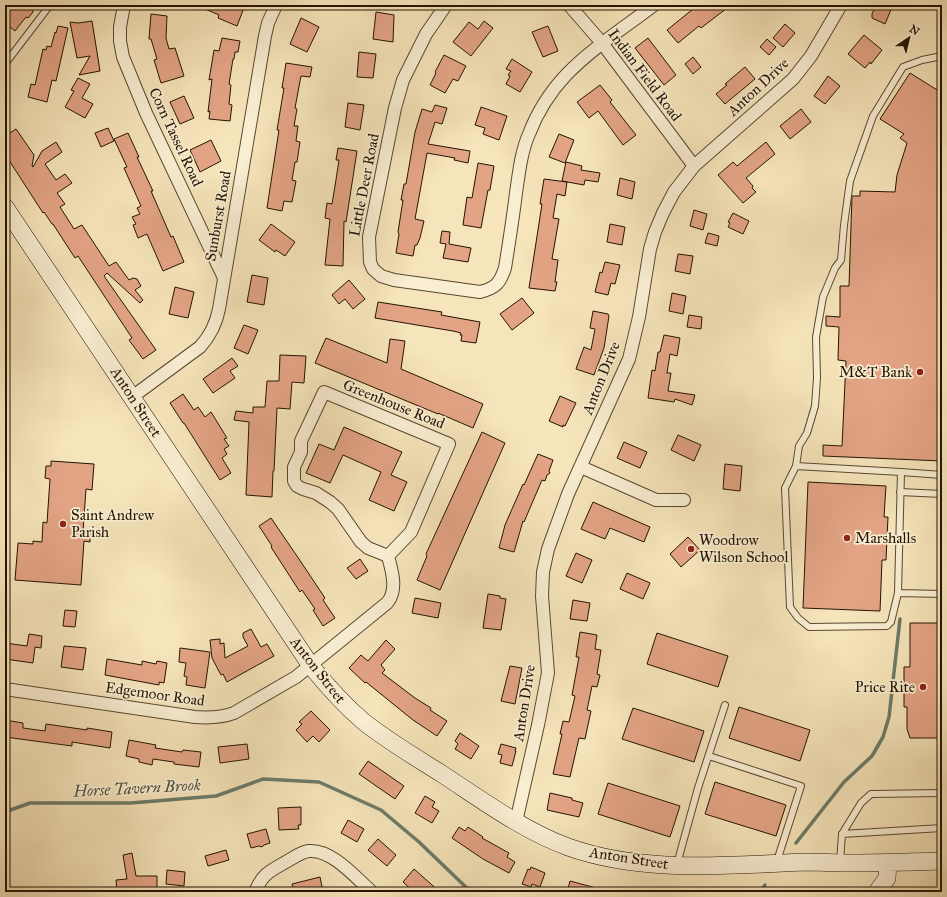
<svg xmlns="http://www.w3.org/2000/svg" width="947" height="897" viewBox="0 0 947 897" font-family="'IM FELL Great Primer',serif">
<rect width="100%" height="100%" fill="#f6e4ba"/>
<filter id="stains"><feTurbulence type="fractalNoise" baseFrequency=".005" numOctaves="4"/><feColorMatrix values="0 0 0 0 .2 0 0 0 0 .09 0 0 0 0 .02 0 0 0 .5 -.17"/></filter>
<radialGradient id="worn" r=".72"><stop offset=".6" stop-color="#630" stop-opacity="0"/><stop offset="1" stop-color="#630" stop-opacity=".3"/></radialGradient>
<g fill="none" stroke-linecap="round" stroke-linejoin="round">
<path stroke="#6c7b69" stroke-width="3.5" d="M5 812 30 803H131L216 796 263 779 319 782 381 810 419 842 471 892
M796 843 844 782 872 756 883 737 889 717 900 619
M760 892 765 885"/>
</g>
<path fill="#e3a485" stroke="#231401" d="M5 5H29L33 8V12L28 18 26 17 15 31 5 23Z
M196 5H245L237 26 218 18 219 15Z
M698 5H731L701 28 699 26 678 43 667 30Z
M876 5H893L885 24 872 18V14Z
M376 12 394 15 393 42 373 39Z
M151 14 167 16 166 38 169 49 175 48 184 76 161 83 154 60 157 59 151 39H149Z
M301 18 319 27 307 52 290 44Z
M92 21 100 71 79 75 90 56 77 58 70 22 78 23Z
M484 21 493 28 471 56 453 42 469 22 478 29Z
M785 24 795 33 783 47 773 38Z
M58 26 68 28 56 81 52 80 47 102 28 97 31 84 35 85 43 49 46 50 47 46 51 47 55 32 56 33Z
M548 26 558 51 543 57 532 32Z
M864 35 882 50 871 64 870 62 865 68 848 54Z
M222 38 240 41 238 52H235L234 59H233L229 84 231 85 229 104 232 105 230 121 209 119 210 111 208 112 212 79 209 80 214 50 219 51Z
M648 38 676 75 664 85 635 48Z
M767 39 776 47 769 55 760 47Z
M359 52 376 54 373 78 357 77Z
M444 55 466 66 458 81 453 79 445 93 430 85 436 73 435 72Z
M693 57 701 67 693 74 685 64Z
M512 59 532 72 520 92 506 84 510 76 508 75 511 71 506 69Z
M286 63 312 67 310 77 301 76 295 108 297 109 294 126H298L296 141 300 142 297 162H295L292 180 296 181 292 202 284 201 282 211 267 208 279 130H277L284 88H282Z
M745 67 755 79 725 104 716 94 727 85 725 84Z
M910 73 942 93V461L823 456V445L842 446 846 361 838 360 839 327 826 326V316L840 317V286H849L852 196H860V191L895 192 897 175 907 143 900 138 904 134 880 119Z
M828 76 840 86 825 104 814 96Z
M78 78 90 84 82 98 93 104 85 118 65 107 74 91 71 90Z
M600 85 612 100 610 102 636 135 623 145 598 111 589 118 577 102Z
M184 96 194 118 180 124 170 102Z
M348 103 364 105 360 130 345 127Z
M435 105 447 108 442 124 435 122 428 144 470 151 468 163 454 160 455 158 427 153 415 219 424 221 420 238 417 245H415L413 256 396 253 399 234 398 232 403 200H401L404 184H406L415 132 422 109 432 112Z
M481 107 507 116 499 140 483 134 485 128 475 125Z
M801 109 811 122 790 139 780 126Z
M108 128 114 141 101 147 95 133Z
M16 129 34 155 32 166 33 167 42 151 56 142 62 152 45 164 56 180 65 174 72 183 57 193 65 204 60 207 74 229 82 225 109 266 116 262 129 280 133 278 137 279 141 286 135 290 143 300 140 303 107 273 104 276 156 350 143 359 129 340 132 338 78 256 75 258 53 224H52L44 212 43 213 5 154V136Z
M128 133 139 157H137L153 191H151L171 237 173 236 184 262 163 271 147 234 138 238 133 225 136 224 132 217 140 214 137 208 141 206 124 168 127 167 114 139Z
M559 134 574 140 565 163 549 157Z
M211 140 221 161 200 172 190 150Z
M766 142 775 154 746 178 753 186 752 188 756 192 743 203 718 175 733 162 737 166Z
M338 148 357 151 346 222 344 221 343 266 325 265 330 219 325 218 327 203 332 204 335 186 339 160H336Z
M566 162 582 166 581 170 600 173 598 182 585 180 584 185 562 181Z
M478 163 494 166 490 190H488L481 228 463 225 467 197 472 198Z
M620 178 635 182 632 199 617 195Z
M544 179 567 182 565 196 557 194 553 218 559 219 552 259 558 260 555 282H557L555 291 529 288 542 204H540Z
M694 210 707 214 703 230 690 226Z
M733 213 749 221 743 234 728 227 730 223 728 222Z
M271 224 295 242 285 256 276 250 275 252 259 240Z
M610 224 625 227 622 245 607 242Z
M442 231 450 232 449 244 471 248 468 262 443 258 446 244 440 243Z
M708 233 719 236 717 246 705 243Z
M678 254 693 256 690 274 675 271Z
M605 262 620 265 615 284 611 283 608 295 595 292 600 272 602 273Z
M252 275 268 278 264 305 247 302Z
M349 280 365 299 353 309 345 299 339 304 332 295Z
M175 287 194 292 188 318 169 314Z
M672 293 686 296 683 314 669 311Z
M522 298 534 313 512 330 500 314Z
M378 302 442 312 441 315 480 322 476 343 461 341 462 335H460L461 333 453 331 375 318Z
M593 311 608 314 609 316 604 348 594 375 576 369 584 347 591 350 595 329 590 328Z
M689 315 702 317 701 329 687 327Z
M244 325 258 330 248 354 234 348Z
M664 335 680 338 677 356 670 354 667 373H671L668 391 695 395 692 405 675 399 674 402 648 398 652 370 655 371 658 352H660Z
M326 338 387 363 390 339 405 341 401 369 483 404 473 428 438 413V414L315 363Z
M280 355 306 356 304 383 292 382 290 409 277 408 274 471H273L272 497 246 495 249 422 234 420 236 411 253 413V407H265L267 381H279Z
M232 358 238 366 230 371 235 378 213 393 203 379Z
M183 394 194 410 198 407 205 417 211 412 227 438 224 439 229 446 224 449 227 454 222 458 231 473 220 480 184 423H183L170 403Z
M560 396 576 403 565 426 563 425V427L549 421Z
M344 427 402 452 391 475 407 482 394 511 369 500 381 472 343 455 330 483 306 473 319 444 334 450Z
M482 432 505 443 440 590 417 580 427 556 426 554Z
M678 435 701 445 694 461 671 450Z
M624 442 647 452 640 468 617 458Z
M538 454 553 460 549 471 550 473 547 475 545 481 542 480 524 522 523 521 514 552 499 548 505 525 523 484 524 485Z
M51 461 94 464 92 490 86 489 83 532H90V542L84 541 81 585 15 580 18 543 33 544V541L42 542 43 522 47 523 50 479 45 478 46 466H51Z
M725 464 742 466 740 491 723 489Z
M808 482 886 486 884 517H888L886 560H882L880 611 803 608Z
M593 502 650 527 644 542 610 528 605 539 581 529Z
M271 518 299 559 325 598 323 600 335 618 323 626 313 610 315 609 302 590 300 592 271 547 272 546 259 526Z
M688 537 700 550 681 567 670 554Z
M576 553 592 560 582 583 566 576Z
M360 559 368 571 356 579 347 568Z
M627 573 650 583 643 599 620 589Z
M488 594 500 596V598L506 599 501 630 483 628Z
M415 598 441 603 438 618 412 613Z
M573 600 590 603 587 621 570 619Z
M65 610 77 611 75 627 63 626Z
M910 623H942V738H910L907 729V707H904V667H910Z
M251 629 261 647 267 644 274 656 227 682 223 674 221 675 212 658 210 640 220 639V644L224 643 225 658 248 646 243 637V633Z
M580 632 597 635 595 649 601 650 597 674 600 675 597 687 592 686 587 710 591 711 585 739 579 738 570 777 553 774 562 734H560L563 721 569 722 575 696 572 695 579 657H576Z
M657 633 728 656 718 687 647 664Z
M29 634 42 636 41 648 35 647 33 663 5 659V643L27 646Z
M386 640 395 649 381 665 385 670 382 673 415 698 431 708 430 710 447 721 437 736 413 720 366 682 365 683 349 668 361 655 368 661Z
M64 646 86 648 83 670 61 667Z
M180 648 210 652 205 688 186 685 187 677 184 676 186 663 179 662Z
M107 659 142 665V661L156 664 157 661 167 663 164 683 159 682V685L105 675Z
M510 666 522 668 515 704 501 701Z
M739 707 810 730 800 761 729 738Z
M633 708 704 731 694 762 622 739Z
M311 711 330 730 319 742 313 736 307 742 296 730 302 724 299 722Z
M5 720 23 723V728L45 731 46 724 87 730V728L112 732 110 748 72 742V746L5 737Z
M460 733 479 746 471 759 455 749 458 744 455 741Z
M129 740 156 745 155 748 182 752 183 750 201 752 199 767 174 764V762L153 759 152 765 139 762V759L126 756Z
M247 744 249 759 220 763 218 747Z
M501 744 516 748 515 751H516L512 766 500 763 502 755 498 754Z
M368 761 404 786 395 799 359 774Z
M715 782 786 805 776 836 705 814Z
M608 783 680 806 670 837 598 814Z
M550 793 572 798V800L583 803 579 817 547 810Z
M425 796 435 802 432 807 439 811 432 823 415 813Z
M301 807V825H298L299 829 279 830 278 808Z
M348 820 364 829 357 842 341 833Z
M459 827 465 831 468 827 483 837 482 838 509 853 507 857 515 862 509 873 483 859 452 838Z
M266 829 270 843 264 845 262 847 259 846 251 848 247 834Z
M378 839 396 855 387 866 368 850Z
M226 850 229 860 208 866 205 856Z
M132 853 136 876H157V890H149V892H117L116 880 127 879 123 855Z
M531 867 545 873 540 887 532 884 531 887 522 884 528 869 530 870Z
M414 869 440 892H414L403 882Z
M167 870 185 872 184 886 166 884Z
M320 877 323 892H294L292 884Z
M570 881 600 889V892H567Z"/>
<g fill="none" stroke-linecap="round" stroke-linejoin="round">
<defs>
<path id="lane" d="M5 64 50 5
M796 466 799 446 807 433 815 406 817 378 816 337 823 297 835 268 841 260 844 225 850 181 873 116 903 67 922 60 942 56
M901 472 898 593 942 594
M900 492 942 494
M898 593 891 622 887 626 809 627 798 618 790 607 785 488 796 466 901 472 942 475
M709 756 801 786 777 861
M842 834 942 828
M840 862 842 834 861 803 871 794 942 793
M677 864 698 788 725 705"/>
<path id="street" d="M124 5 120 27V41L123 57 146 113 224 278
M446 5 426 34 403 80 395 108 369 237 370 262 373 269 381 276 394 280 480 292C496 288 500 283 505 268 509 243 513 218 516 193 519 173 521 152 529 134 537 113 551 91 566 75 592 48 624 28 654 5
M569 5 602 43 694 166
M324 392 449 444 411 532 388 556 368 548 361 542 338 509 330 502 316 493 303 489 297 486 294 481V467L301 452V441Z
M132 397 200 347C210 336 216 325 219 309L265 36 268 23 276 5
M581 467 656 500H684
M5 689 195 717C209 718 221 718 234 713L296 677 387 603C398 590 392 571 388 556
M516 822 538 725 548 673 542 596 543 572 548 549 568 494 629 359 639 317 650 249 655 232 663 213 674 192 694 166 793 79 811 56 841 5
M255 892C262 875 268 872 284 863 292 859 300 852 309 851 332 849 356 878 372 892"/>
<path id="secondary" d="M5 207 311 666C327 686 344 705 364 722 388 741 415 757 442 774 482 800 522 830 568 847 644 874 728 865 806 862 820 862 834 863 848 863 879 863 911 862 942 861
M877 892 887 878 888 863"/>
</defs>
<use href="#lane" stroke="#58482f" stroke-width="8"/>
<use href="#street" stroke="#58482f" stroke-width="14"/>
<use href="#secondary" stroke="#231401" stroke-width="18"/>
<use href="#lane" stroke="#f9edd2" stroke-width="6"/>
<use href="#street" stroke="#f9edd2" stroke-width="12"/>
<use href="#secondary" stroke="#f9edd2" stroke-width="17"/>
</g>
<g fill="#8f2418" stroke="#f9edd2" stroke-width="1.5">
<circle cx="920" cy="372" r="4"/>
<circle cx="63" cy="524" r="4"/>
<circle cx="847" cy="538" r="4"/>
<circle cx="691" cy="549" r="4"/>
<circle cx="923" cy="687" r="4"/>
</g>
<g text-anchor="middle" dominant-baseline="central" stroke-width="3.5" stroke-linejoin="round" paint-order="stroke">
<g font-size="15" fill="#231401" stroke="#f9edd2">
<text transform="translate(645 75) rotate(53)">Indian Field Road</text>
<text transform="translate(758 87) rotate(-43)">Anton Drive</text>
<text transform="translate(176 137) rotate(65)">Corn Tassel Road</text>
<text transform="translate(364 185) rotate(-79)">Little Deer Road</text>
<text transform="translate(218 216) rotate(-80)">Sunburst Road</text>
<text transform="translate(601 378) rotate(-68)">Anton Drive</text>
<text transform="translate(136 402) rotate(57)">Anton Street</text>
<text transform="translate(394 404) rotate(22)">Greenhouse Road</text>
<text transform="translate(318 670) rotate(52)">Anton Street</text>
<text transform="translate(155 694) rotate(8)">Edgemoor Road</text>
<text transform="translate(524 703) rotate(-81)">Anton Drive</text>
<text transform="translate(629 858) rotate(9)">Anton Street</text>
</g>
<g font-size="15" fill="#231401" stroke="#f9edd2" text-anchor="start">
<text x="912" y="372" text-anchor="end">M&amp;T Bank</text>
<text x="71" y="515">Saint Andrew<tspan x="71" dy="17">Parish</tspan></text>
<text x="855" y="538">Marshalls</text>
<text x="699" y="540">Woodrow<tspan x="699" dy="17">Wilson School</tspan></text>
<text x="915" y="687" text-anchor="end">Price Rite</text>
</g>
<g font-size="16" font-style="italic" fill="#4e503e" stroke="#f9edd2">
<text transform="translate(137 788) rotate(-3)">Horse Tavern Brook</text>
</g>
</g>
<rect width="947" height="897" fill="none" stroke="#f6e4ba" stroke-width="20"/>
<rect x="6" y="6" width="935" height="885" fill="none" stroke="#231401" stroke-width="2"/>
<rect x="10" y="10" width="927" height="877" fill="none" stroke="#231401"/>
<g transform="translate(909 38) rotate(35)" stroke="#f9edd2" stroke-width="3" paint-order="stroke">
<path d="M0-3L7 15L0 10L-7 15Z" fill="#231401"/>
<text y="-6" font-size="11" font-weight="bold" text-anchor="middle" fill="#231401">N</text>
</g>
<rect width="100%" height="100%" filter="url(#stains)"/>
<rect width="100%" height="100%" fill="url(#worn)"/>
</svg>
